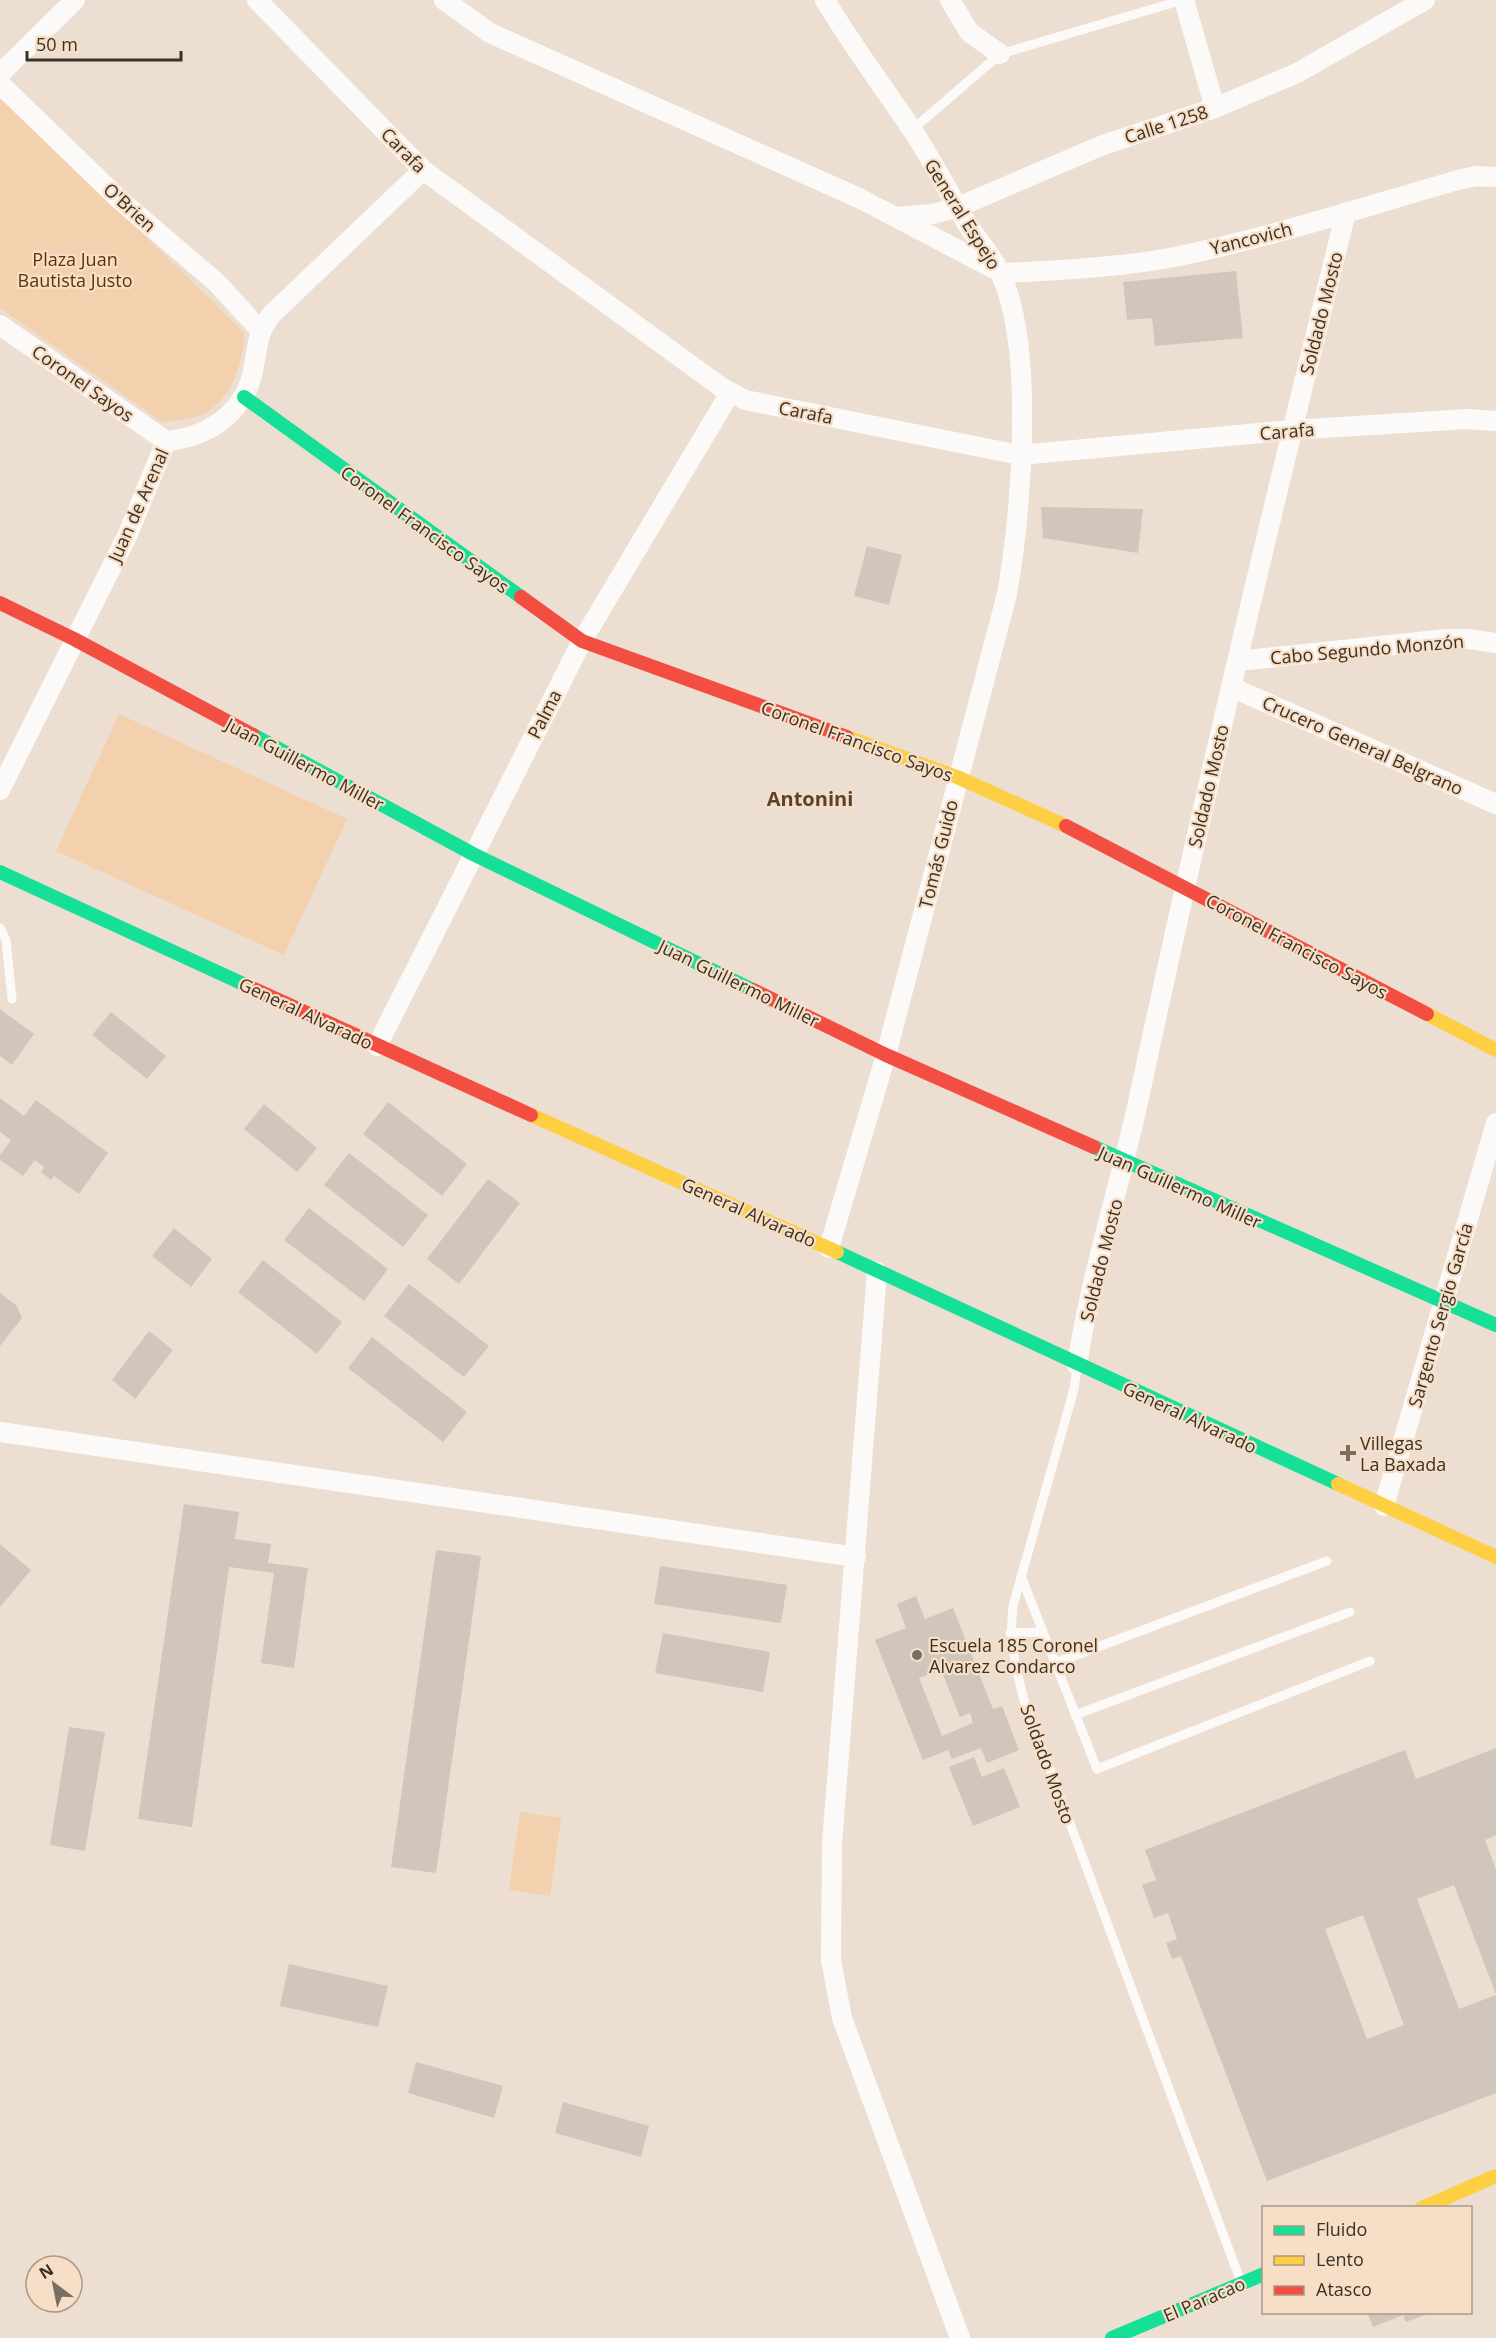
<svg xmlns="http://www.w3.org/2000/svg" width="1496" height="2338" viewBox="0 0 1496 2338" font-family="'Open Sans',sans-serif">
<rect width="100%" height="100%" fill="#ecded1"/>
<path fill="#f3d1af" d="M0 99 24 118 244 332C244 364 229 408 195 417 185 420 173 420 162 422L0 308Z
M119 714 347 819 284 955 56 851Z
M520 1812 561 1818 550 1896 509 1890Z"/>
<path fill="#d1c6bc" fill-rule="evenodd" d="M1236 271 1243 338 1155 346 1152 318 1127 320 1123 282Z
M1041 507 1143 509 1138 553 1043 538Z
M867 546 902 555 889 605 854 596Z
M0 1009 34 1034 12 1065 0 1056Z
M111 1012 166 1056 147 1079 92 1035Z
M0 1098 24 1116 36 1100 108 1153 79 1194 54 1176 51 1180 41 1172 44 1167 35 1160 23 1176 0 1160V1155L11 1140 0 1132Z
M388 1102 467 1164 442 1196 363 1134Z
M264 1104 317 1148 297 1172 244 1129Z
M349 1153 428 1215 403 1247 324 1185Z
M488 1179 520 1203 459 1284 427 1259Z
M309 1208 388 1269 364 1301 284 1240Z
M174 1228 212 1259 191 1287 152 1256Z
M263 1260 342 1322 317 1354 238 1292Z
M409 1284 489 1346 464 1377 384 1316Z
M0 1293 17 1306 22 1318 0 1346Z
M149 1331 173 1350 135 1399 112 1380Z
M372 1337 467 1412 443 1442 348 1368Z
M184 1504 239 1512 235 1539 271 1544 268 1563 308 1568 294 1668 261 1663 274 1573 229 1567 192 1827 138 1819Z
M0 1544 31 1570 0 1607Z
M436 1550 481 1556 436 1873 391 1867Z
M660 1566 787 1585 781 1623 654 1604Z
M916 1596 925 1619 953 1608 993 1709 1002 1706 1019 1750 987 1763 981 1748 952 1759 948 1750 923 1760 875 1640 906 1628 897 1604ZM941 1670 960 1717 970 1713 973 1723 942 1736 919 1678Z
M663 1633 770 1652 763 1692 655 1673Z
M69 1727 105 1732 85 1851 50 1845Z
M1496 1748V1835L1485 1840 1496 1869V1994L1454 1885 1417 1899 1459 2009 1496 1995V2093L1267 2181 1181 1956 1172 1959 1166 1943 1177 1939 1168 1913 1154 1918 1142 1885 1156 1880 1145 1850 1405 1750 1416 1779ZM1363 1915 1404 2025 1367 2039 1325 1929Z
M974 1757 982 1777 1004 1768 1020 1807 973 1826 949 1767Z
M289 1964 388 1986 378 2027 280 2006Z
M416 2062 503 2086 494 2118 408 2093Z
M563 2102 649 2126 641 2157 555 2133Z
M1367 2312H1430V2313L1406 2322 1403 2315 1373 2327Z"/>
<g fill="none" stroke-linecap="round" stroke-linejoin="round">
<path stroke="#fcfaf8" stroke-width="9" d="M912 130 1000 54 1183 0
M0 928 6 940 12 999
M1077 1367 1074 1389 1013 1606C1009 1641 1015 1666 1024 1700L1241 2282
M1021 1576 1097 1769 1370 1661
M1010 1633 1042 1632
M1055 1663 1327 1561
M1075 1715 1350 1612"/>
<path stroke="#fcfaf8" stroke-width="20" d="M257 0 423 170 721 387 745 400 1020 455 1292 430 1467 419 1496 421
M444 0 490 33 861 199 998 271
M825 0C851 44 882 85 911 128 931 158 948 191 966 222 977 240 993 256 1001 275 1035 348 1021 514 1007 594L886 1055 829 1248
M950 0 969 32 1000 54
M1184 0 1215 108
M0 74 75 0
M0 84 120 200 217 283 260 330
M895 217 933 214 958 207 1103 145 1215 108 1297 73 1425 0
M1001 273C1055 271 1110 268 1164 259 1263 240 1360 208 1458 180L1476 176 1496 177
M0 325 166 441
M1238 661 1447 639H1469L1496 643
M1231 687 1496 804
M0 790 128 534 166 441C207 437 244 414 253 371 258 347 256 335 271 315L423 170
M377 1046 582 641 730 393
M877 1272 832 1843 831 1960 842 2018 960 2338
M1077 1365C1091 1273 1121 1183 1140 1093 1203 798 1273 505 1346 212
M0 1432 856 1557
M1384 1506 1496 1123"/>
<path stroke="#16e098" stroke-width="14" d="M244 397 521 597
M253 735 473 854 753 990
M0 872 250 987
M1094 1147 1496 1325
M837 1252 1338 1484
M1112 2338 1264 2274"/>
<path stroke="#ffcf43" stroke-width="14" d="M847 737 957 777 1066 826
M1427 1014 1496 1050
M531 1115 837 1252
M1338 1484 1496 1557
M1422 2208 1496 2176"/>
<path stroke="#f24e42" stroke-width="14" d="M521 597 582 641 847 737
M0 603 74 639 253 735
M1066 826 1427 1014
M250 987 531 1115
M753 990 886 1055 1094 1147"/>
</g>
<g fill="#786e62" stroke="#f7dec6" stroke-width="2">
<path d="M1345 1444h6v6h6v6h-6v6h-6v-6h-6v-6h6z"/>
<circle cx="917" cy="1655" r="6"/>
</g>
<g text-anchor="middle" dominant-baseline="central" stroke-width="4.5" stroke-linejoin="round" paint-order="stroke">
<g font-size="18" fill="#3a3127" stroke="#f7dec6">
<text transform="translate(1166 124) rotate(-18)">Calle 1258</text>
<text transform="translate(404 150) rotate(45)">Carafa</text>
<text transform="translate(130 207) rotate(42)">O'Brien</text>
<text transform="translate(963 214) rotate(58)">General Espejo</text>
<text transform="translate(1251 238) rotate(-14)">Yancovich</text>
<text transform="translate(1321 313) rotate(-76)">Soldado Mosto</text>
<text transform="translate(83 383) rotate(35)">Coronel Sayos</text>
<text transform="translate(806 412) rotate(11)">Carafa</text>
<text transform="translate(1287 431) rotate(-5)">Carafa</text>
<text transform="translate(138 505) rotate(-66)">Juan de Arenal</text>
<text transform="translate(425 529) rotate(36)">Coronel Francisco Sayos</text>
<text transform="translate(1367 649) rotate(-5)">Cabo Segundo Monzón</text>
<text transform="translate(544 714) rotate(-63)">Palma</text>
<text transform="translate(857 741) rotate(20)">Coronel Francisco Sayos</text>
<text transform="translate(1363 745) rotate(24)">Crucero General Belgrano</text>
<text transform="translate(305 764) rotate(28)">Juan Guillermo Miller</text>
<text transform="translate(1208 786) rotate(-77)">Soldado Mosto</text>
<text transform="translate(938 854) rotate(-76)">Tomás Guido</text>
<text transform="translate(1297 946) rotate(28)">Coronel Francisco Sayos</text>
<text transform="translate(739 983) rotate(26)">Juan Guillermo Miller</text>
<text transform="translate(306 1013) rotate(25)">General Alvarado</text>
<text transform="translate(1180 1187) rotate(24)">Juan Guillermo Miller</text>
<text transform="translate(749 1212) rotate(24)">General Alvarado</text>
<text transform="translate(1101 1260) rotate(-76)">Soldado Mosto</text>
<text transform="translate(1440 1315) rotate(-74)">Sargento Sergio García</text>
<text transform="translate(1190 1417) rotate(25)">General Alvarado</text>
<text transform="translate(1048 1764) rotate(70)">Soldado Mosto</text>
<text transform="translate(1204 2299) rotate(-23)">El Paracao</text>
</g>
<g font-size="18" fill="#5d3500" stroke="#f7dec6">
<text x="75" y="259">Plaza Juan<tspan x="75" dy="21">Bautista Justo</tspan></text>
</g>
<g font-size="18" fill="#3a3127" stroke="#f7dec6" text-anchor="start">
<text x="1360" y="1443">Villegas<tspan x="1360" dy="21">La Baxada</tspan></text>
<text x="929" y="1645">Escuela 185 Coronel<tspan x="929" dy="21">Alvarez Condarco</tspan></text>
</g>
<g font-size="20" font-weight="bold" fill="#57432f" stroke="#f7dec6">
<text x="810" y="798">Antonini</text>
</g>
</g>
<rect x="1262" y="2206" width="210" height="108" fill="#f7dec6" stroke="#ab9986" stroke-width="1.5"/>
<rect x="1274" y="2226" width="30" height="9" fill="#16e098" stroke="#ab9986" stroke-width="1.5"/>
<text x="1316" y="2236" font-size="18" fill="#3a3127">Fluido</text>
<rect x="1274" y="2256" width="30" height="9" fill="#ffcf43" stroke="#ab9986" stroke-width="1.5"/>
<text x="1316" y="2266" font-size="18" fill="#3a3127">Lento</text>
<rect x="1274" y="2286" width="30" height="9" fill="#f24e42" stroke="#ab9986" stroke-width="1.5"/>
<text x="1316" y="2296" font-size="18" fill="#3a3127">Atasco</text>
<g transform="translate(54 2284) rotate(328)"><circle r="28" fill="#f7dec6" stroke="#ab9986" stroke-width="1.5"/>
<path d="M0-4.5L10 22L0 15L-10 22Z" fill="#786e62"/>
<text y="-9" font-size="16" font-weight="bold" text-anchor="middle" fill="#3a3127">N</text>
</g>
<path d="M27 51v9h154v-9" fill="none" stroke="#3a3127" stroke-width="3"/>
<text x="36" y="51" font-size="18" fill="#3a3127" stroke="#f7dec6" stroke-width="4.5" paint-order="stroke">50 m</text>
</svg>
